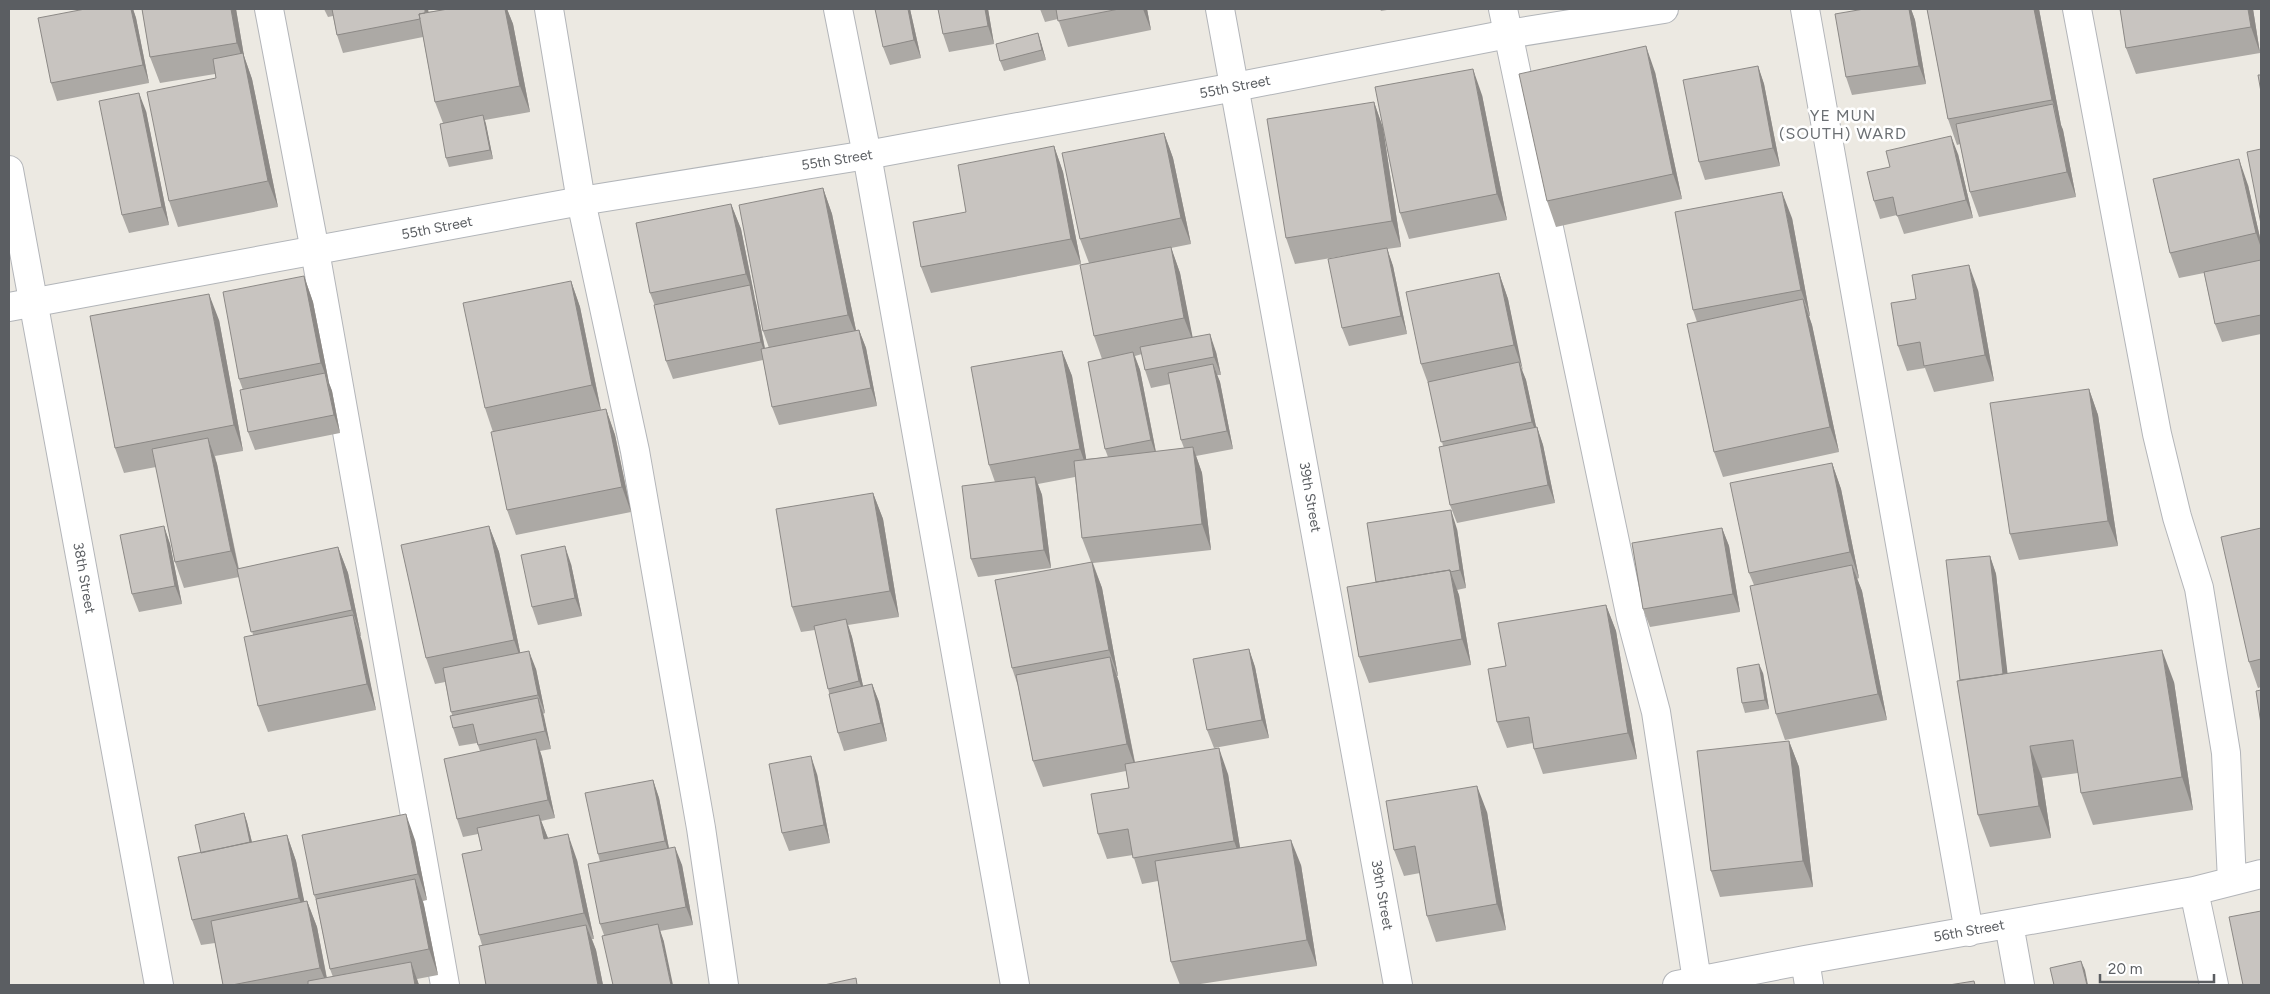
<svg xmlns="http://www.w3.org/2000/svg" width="2270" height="994" viewBox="0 0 2270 994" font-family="Figtree,sans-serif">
<rect width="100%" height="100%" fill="#ece9e2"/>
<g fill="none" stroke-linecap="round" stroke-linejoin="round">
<defs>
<path id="minor" d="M269 9 315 251 445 985
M549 9 581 201 635 451 701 828 724 985
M838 9 867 155 1015 985
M1220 9 1398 985
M1503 9 1631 618 1656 712 1697 981
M1805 9 1969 932
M2077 9 2157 434 2177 517 2199 588 2226 753 2232 881
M9 170 159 985
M2194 891 2214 985
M2009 924 2020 985
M1805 960 1809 985
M1677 985 1805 960 2194 891 2261 874"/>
<path id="secondary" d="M9 307 581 201 867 155 1235 87 1508 34 1664 9"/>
</defs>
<use href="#minor" stroke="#b3b5b9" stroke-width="30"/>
<use href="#secondary" stroke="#b2b5b9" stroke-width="30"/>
<use href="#minor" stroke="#fff" stroke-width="28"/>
<use href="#secondary" stroke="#fff" stroke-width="28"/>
</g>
<path fill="#aca9a5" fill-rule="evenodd" d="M85 9H133L136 18 149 83 57 101 51 83Z
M142 9H236L244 56 252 79 278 207 178 227 169 201 216 78 215 74 160 83 150 57Z
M324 9H428V12L448 9H507L513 24 530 112 485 120 493 159 449 167 446 158 443 123 435 102 423 37 343 53 337 35 333 16 328 17Z
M910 9 921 58 890 65 883 47Z
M938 9H991H988L994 44 949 52 943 34Z
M1040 9H1147L1151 30 1068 47 1058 19 1045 22Z
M1380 9H1393L1381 11Z
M1864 9H1911L1915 20 1926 84 1852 95 1846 77Z
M1927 9H2039L2061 125 2063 130 2076 197 1979 217 1970 192 1960 144 1957 145 1948 119Z
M2120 9H2253L2260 53 2136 74 2126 48Z
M1038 33 1046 60 1004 71 1000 61Z
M1758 66 1764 84 1780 166 1705 180 1699 162Z
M1655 72 1682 199 1556 227 1547 201Z
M1482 95 1507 220 1409 239 1400 213Z
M1374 102 1383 128 1401 247 1387 249 1393 266 1407 334 1349 346 1342 328 1349 255 1295 264 1286 238Z
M146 111 169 225 129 233 122 215Z
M1164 133 1173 158 1191 244 1171 248 1180 273 1192 337 1216 352 1221 375H1217L1220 382 1233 449 1196 456 1202 473 1211 550 1093 563 1102 588 1118 676H1117L1119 682 1135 762 1228 774 1240 848 1301 865 1317 966 1194 985H1180L1171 962 1158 881 1142 884 1133 855 1107 859 1098 834 1129 788 1126 771 1043 787 1033 761 1018 686 1012 668 1091 562 1082 538 1075 477 1038 484 1042 495 1051 568 978 577 971 559 995 482 989 465 1062 351 1072 376 1086 459 1108 457 1105 449 1102 359 1094 336 1089 263 1080 239ZM1142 354 1145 370 1151 388 1170 384 1181 440 1184 448 1156 452 1140 370 1135 356Z
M1054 146 1063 172 1081 264 931 293 921 267 966 212Z
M1958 154 1973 218 1904 234 1897 215 1880 219 1874 201Z
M2248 185 2261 242V334L2222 342 2215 324 2204 273 2179 278 2170 253Z
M823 188 832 214 856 330H859L866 348 877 406 779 425 772 407 763 360 673 379 666 361 655 306 650 293 731 204 741 229 765 348H769L763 331Z
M1792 218 1810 316H1809L1812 325 1839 452 1723 477 1714 452 1697 322 1693 310Z
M1499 273 1508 299 1522 371 1526 380 1536 427H1537L1543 445 1555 503 1457 523 1450 505 1443 446 1429 386 1421 364Z
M304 276 313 302 329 383 332 391 340 433 255 450 248 432 243 390 239 379Z
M571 281 580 307 601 410 606 409 615 435 631 512 516 535 507 510 493 432 485 408Z
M1978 290 1994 381 1934 392 1925 368 1907 371 1898 346Z
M219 320 243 451 215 456 217 464 239 569 338 547 348 573 361 636H360L376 710 268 732 258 706 253 635 239 577 184 588 175 562 156 467 124 473 115 448Z
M2089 389 2098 415 2118 546 2019 560 2010 534Z
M1832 463 1841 489 1859 578 1857 579 1862 591 1887 720 1785 740 1776 714 1754 585 1749 573Z
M873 493 883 519 899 617 848 625 852 637 863 686 872 684 879 702 887 741 844 751 838 733 815 630 801 632 792 607Z
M164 526 170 544 182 604 139 612 132 594Z
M489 526 499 552 520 652 536 669 545 713 543 714 551 749 540 751 542 757 555 818 541 821 548 838 577 860 594 939H592L596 950 603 985H486L482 945 479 935 482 850 478 834 463 837 457 819 480 751 477 743 459 746 453 728 452 715 445 682 435 684 426 658Z
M1722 528 1729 546 1740 612 1650 627 1643 609Z
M2261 528V687L2258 688 2249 662Z
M1457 529 1466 588 1457 590 1459 595 1471 665 1369 683 1359 657 1376 582Z
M1990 556 1996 574 2007 673 2174 682 2193 810 2093 825 2081 793 2078 773 2042 778 2051 838 1990 847 1978 815 1960 680Z
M571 564 582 616 538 625 532 607Z
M1606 605 1616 631 1637 759 1543 774 1534 749 1533 743 1507 748 1497 722 1506 666Z
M1249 649 1255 667 1269 738 1214 748 1207 730Z
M1763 673 1769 709 1745 713 1742 703Z
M1789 741 1799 767 1813 887 1720 897 1711 871Z
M817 774 830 843 789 851 782 833Z
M653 780 659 798 669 848 682 865 693 925 660 931 664 942 604 935 600 924V862L598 854Z
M1487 812 1506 930 1436 942 1427 916 1420 873 1404 876 1394 850Z
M244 813 247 822 252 842 287 835 296 861 304 902 307 901 317 927 327 978 333 977 330 969 316 900 314 895 415 840 427 900 423 901 438 975 417 979 419 985H223L215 943 201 945 192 920 201 853Z"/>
<path fill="#8c8986" d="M131 9H133L136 18 149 83 143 65Z
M231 9H236L244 56 252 79 278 207 268 181 246 69 237 43Z
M425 9H428L433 35 426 17Z
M505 9H507L513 24 530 112 520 86Z
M908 9H910L921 58 914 40Z
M985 9H988L994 44 988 26Z
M1143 9H1147L1151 30Z
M1909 9H1911L1915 20 1926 84 1919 66Z
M2034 9H2039L2061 125 2063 130 2076 197 2067 172 2054 105 2052 100Z
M2248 9H2253L2260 53 2251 27Z
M1038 33 1041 42 1046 60 1042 50Z
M1646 46 1655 72 1682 199 1673 174Z
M1758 66 1764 84 1780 166 1773 148Z
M1473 69 1482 95 1507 220 1497 194Z
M139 93 146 111 169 225 162 207Z
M1374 102 1383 128 1401 247 1392 221Z
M483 115 486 124 493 159 490 150Z
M1164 133 1173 158 1191 244 1181 218Z
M1951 136 1958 154 1973 218 1966 200Z
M1054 146 1063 172 1081 264 1071 239Z
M2239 159 2248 185 2261 242V248L2256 233Z
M823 188 832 214 858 340 848 315Z
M1782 192 1792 218 1810 316 1801 290Z
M731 204 741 229 755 299 746 274Z
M1171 247 1180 273 1194 344 1184 318Z
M1387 248 1393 266 1407 334 1401 316Z
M1969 265 1978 290 1994 381 1985 355Z
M1499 273 1508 299 1523 371 1514 345Z
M304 276 313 302 329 383 332 391 340 433 334 415 327 379 321 363Z
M571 281 580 307 601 411 592 385Z
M750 285 756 303 767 360 761 342Z
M209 294 219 320 243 451 234 425Z
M1803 299 1812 325 1839 452 1830 427Z
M859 330 866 348 877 406 871 388Z
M1210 334 1216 352 1221 375 1214 357Z
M1062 351 1072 376 1089 475 1080 449Z
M1133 352 1140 370 1157 458 1151 440Z
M1519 362 1526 380 1539 440 1532 422Z
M1213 364 1220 382 1233 449 1227 431Z
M2089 389 2098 415 2118 546 2108 521Z
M606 409 615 435 631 512 622 487Z
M1537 427 1543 445 1555 503 1548 485Z
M208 438 217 464 240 577 231 551Z
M1193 447 1202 473 1211 550 1202 524Z
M1832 463 1841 489 1859 578 1850 552Z
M1035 477 1042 495 1051 568 1044 550Z
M873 493 883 519 899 617 890 591Z
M1451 510 1457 529 1466 588 1460 570Z
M164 526 170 544 182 604 175 586Z
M489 526 499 552 523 666 514 640Z
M1722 528 1729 546 1740 612 1733 594Z
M565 546 571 564 582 616 575 598Z
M338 547 348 573 361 636 352 610Z
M1990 556 1996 574 2011 703 2004 685Z
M1092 562 1102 588 1118 676 1109 650Z
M1852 565 1862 591 1887 720 1878 694Z
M1450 570 1459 595 1471 665 1462 639Z
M1606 605 1616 631 1637 759 1628 733Z
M353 615 362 641 376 710 367 684Z
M846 619 852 637 866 699 859 681Z
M1249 649 1255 667 1269 738 1262 720Z
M2162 650 2174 682 2193 810 2182 777Z
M529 651 536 669 545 713 538 695Z
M1110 657 1119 682 1136 769 1127 744Z
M1759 664 1763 673 1769 709 1765 700Z
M872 684 879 702 887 741 881 723Z
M538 698 544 716 551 749 545 731Z
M536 739 542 757 555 818 548 800Z
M1789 741 1799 767 1813 887 1803 861Z
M2030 746 2042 778 2051 838 2039 806Z
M1219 748 1228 774 1243 866 1234 841Z
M811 756 817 774 830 843 824 825Z
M653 780 659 798 671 859 665 841Z
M1477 786 1487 812 1506 930 1497 904Z
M244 813 247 822 254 851 250 842Z
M406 814 415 840 427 900 418 874Z
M539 815 549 841 544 839Z
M568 834 577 860 594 939 584 913Z
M287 835 296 861 309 924 299 898Z
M1291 840 1301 865 1317 966 1307 940Z
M675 847 682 865 693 925 686 907Z
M415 879 424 905 438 975 429 949Z
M307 901 317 927 328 985H327L320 968Z
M658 924 664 942 673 985H671Z
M586 925 596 950 603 985H598Z
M2081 961 2085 970 2088 985H2087Z
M411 962 419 985H415Z"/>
<path fill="#c8c4c0" stroke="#8c8986" d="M85 9H131L143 65 51 83 38 18Z
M142 9H231L237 43 150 57Z
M332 9H425V13L419 14 420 19 337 35Z
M448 9H505L520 86 435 102 419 14Z
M875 9H908L914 40 883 47Z
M938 9H985L988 26 943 34Z
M1056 9H1119L1058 21Z
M1864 9H1909L1919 66 1846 77 1835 14Z
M1927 9H2034L2052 100 1948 119Z
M2120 9H2248L2251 27 2126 48Z
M1038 33 1042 50 1000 61 996 44Z
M1646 46 1673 174 1547 201 1519 74Z
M243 53 268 181 169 201 147 92 216 78 213 59Z
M1758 66 1773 148 1699 162 1683 80Z
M1473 69 1497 194 1400 213 1375 87Z
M2258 75H2261V92Z
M139 93 162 207 122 215 99 101Z
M1374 102 1392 221 1286 238 1267 119Z
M2053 104 2067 172 1970 192 1956 124Z
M483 115 490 150 446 158 440 124Z
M1164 133 1181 218 1080 239 1062 153Z
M1951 136 1966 200 1897 216 1893 197 1874 201 1867 172 1890 167 1886 151Z
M1054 146 1071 239 921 267 913 222 966 212 958 165Z
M2261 149V224L2247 152Z
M2239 159 2256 233 2170 253 2153 179Z
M823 188 848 315 763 331 739 205Z
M1782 192 1801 290 1693 310 1675 212Z
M731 204 746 274 650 293 636 223Z
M1171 247 1184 318 1094 336 1080 265Z
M1387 248 1401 316 1342 328 1328 259Z
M2261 260V315L2215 324 2204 272Z
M1969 265 1985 355 1924 366 1920 342 1898 346 1891 303 1916 299 1912 275Z
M1499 273 1514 345 1421 364 1406 292Z
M304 276 321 363 239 379 223 292Z
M571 281 592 385 485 408 463 303Z
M750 285 761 342 666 361 654 305Z
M209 294 234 425 115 448 90 316Z
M1803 299 1830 427 1714 452 1687 324Z
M859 330 871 388 772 407 761 349Z
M1210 334 1214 357 1145 370 1140 347Z
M1062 351 1080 449 989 465 971 367Z
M1133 352 1151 440 1105 449 1088 362Z
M1519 362 1532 422 1441 442 1428 382Z
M1213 364 1227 431 1181 440 1168 373Z
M325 373 334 415 248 432 240 390Z
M2089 389 2108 521 2010 534 1990 403Z
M606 409 622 487 507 510 491 432Z
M1537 427 1548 485 1450 505 1439 447Z
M208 438 231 551 175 562 152 449Z
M1193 447 1202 524 1082 538 1074 461Z
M1832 463 1850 552 1749 573 1730 483Z
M1035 477 1044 550 971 559 962 486Z
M873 493 890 591 792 607 776 509Z
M1451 510 1460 570 1450 572V570L1376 582 1367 523Z
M164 526 175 586 132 594 120 535Z
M489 526 514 640 426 658 401 545Z
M1722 528 1733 594 1643 609 1632 543Z
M2261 528V659L2249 662 2221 537Z
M565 546 575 598 532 607 521 555Z
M338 547 352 610 251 632 237 569Z
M1990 556 2003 674 1960 680 1946 560Z
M1092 562 1109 650 1012 668 995 580Z
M1852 565 1878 694 1776 714 1750 586Z
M1450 570 1462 639 1359 657 1347 587Z
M1606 605 1628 733 1534 749 1529 717 1497 722 1488 669 1506 666 1498 623Z
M353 615 367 684 258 706 244 637Z
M846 619 859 681 828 689 814 626Z
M1249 649 1262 720 1207 730 1193 659Z
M2162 650 2182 777 2081 793 2073 740 2030 746 2039 806 1978 815 1957 681Z
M529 651 538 695 451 712 443 668Z
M1110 657 1127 744 1033 761 1016 675Z
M1759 664 1765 700 1742 703 1737 668Z
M872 684 881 723 838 733 829 694Z
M2261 690V724L2256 691Z
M538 698 545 731 478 745 473 724 453 728 450 716Z
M536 739 548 800 457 819 444 759Z
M1789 741 1803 861 1711 871 1697 751Z
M1219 748 1234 841 1133 858 1128 829 1098 834 1091 794 1129 788 1125 764Z
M811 756 824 825 782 833 769 764Z
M653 780 665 841 598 854 585 793Z
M1477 786 1497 904 1427 916 1415 846 1394 850 1386 801Z
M244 813 250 842 201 853 195 825Z
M406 814 418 874 314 895 302 835Z
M539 815 544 839 568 834 584 913 479 935 462 854 482 850 477 828Z
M287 835 299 898 192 920 178 857Z
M1291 840 1307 940 1171 962 1155 861Z
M675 847 686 907 600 924 588 864Z
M415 879 429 949 330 969 316 899Z
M307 901 320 968 232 985H223L211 921Z
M2261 911V985H2243L2229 917Z
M658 924 671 985H613L602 936Z
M586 925 598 985H486L479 946Z
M2081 961 2087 985H2054L2050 968Z
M411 962 415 985H308V981Z
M856 978 857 985H824Z
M1974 981 1975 985H1949Z"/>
<g text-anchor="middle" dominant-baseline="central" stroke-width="5" stroke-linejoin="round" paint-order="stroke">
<g font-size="14" fill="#5b5e62" stroke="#fff">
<text transform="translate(1235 87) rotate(-11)">55th Street</text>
<text transform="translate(837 160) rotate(-9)">55th Street</text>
<text transform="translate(437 228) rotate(-11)">55th Street</text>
<text transform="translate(1310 497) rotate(80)">39th Street</text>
<text transform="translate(84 578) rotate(80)">38th Street</text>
<text transform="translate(1382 895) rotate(80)">39th Street</text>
<text transform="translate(1969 931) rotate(-10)">56th Street</text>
</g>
<g font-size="16" letter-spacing="1" fill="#6c7074" stroke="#fff">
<text x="1843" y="115">YE MUN<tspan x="1843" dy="18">(SOUTH) WARD</tspan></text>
</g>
</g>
<rect width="2270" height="994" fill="none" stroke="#5b5e62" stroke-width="20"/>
<path d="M2100 974v8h114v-8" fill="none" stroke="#5b5e62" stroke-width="2.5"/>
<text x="2108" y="974" font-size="15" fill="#5b5e62" stroke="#ffffff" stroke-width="4" paint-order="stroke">20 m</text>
</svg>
